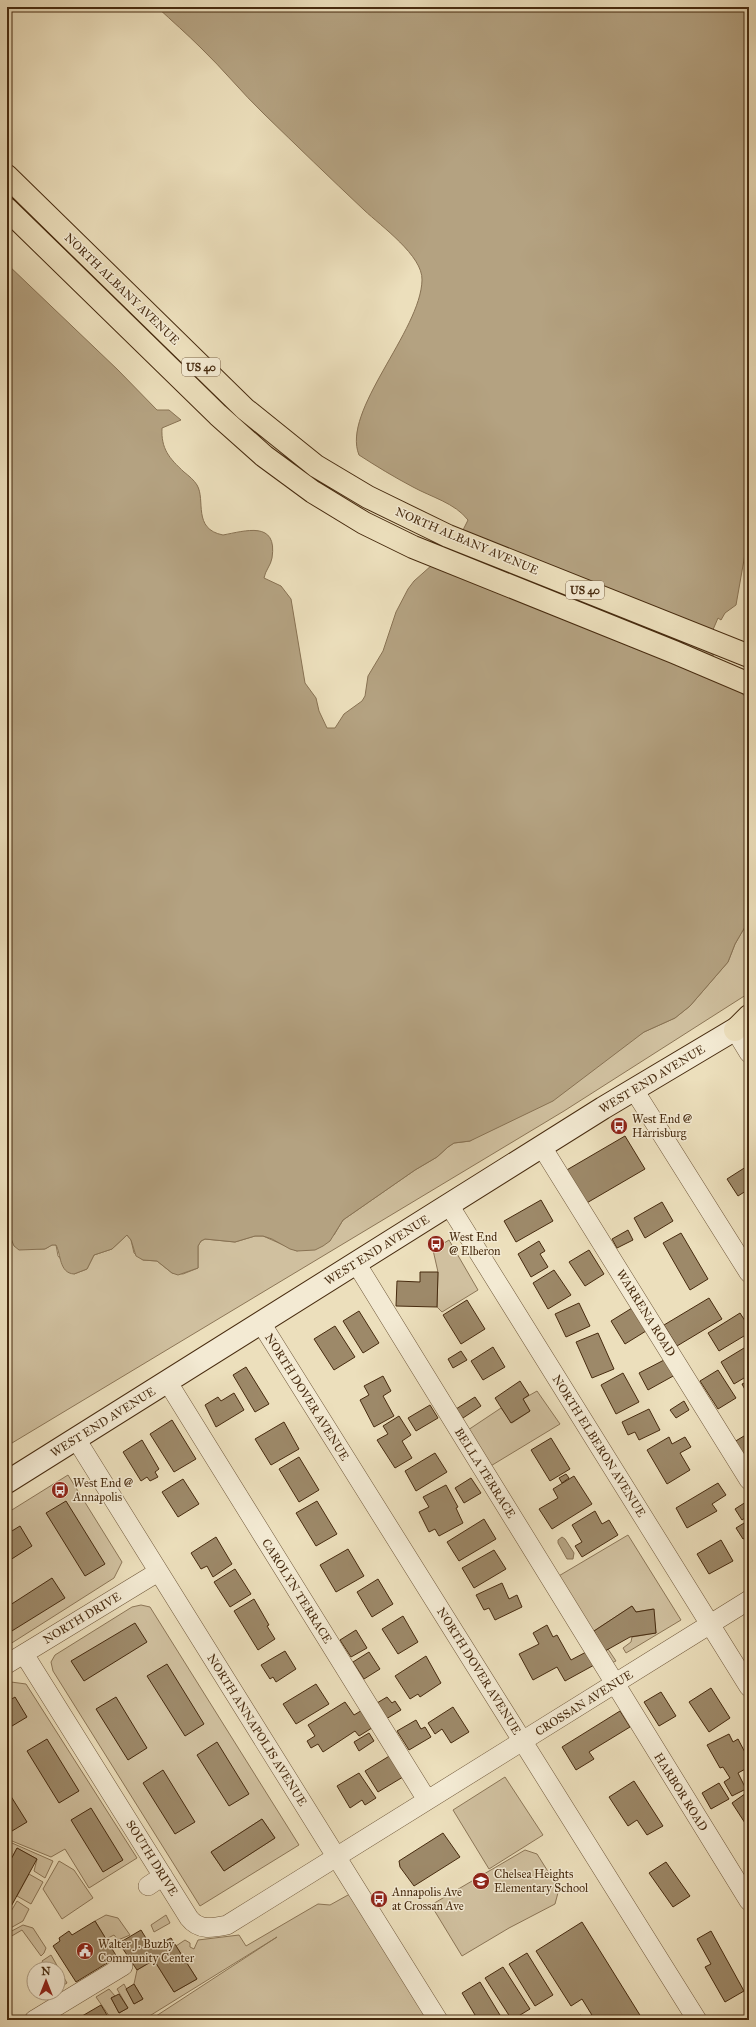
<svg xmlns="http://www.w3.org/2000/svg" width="756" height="2027" viewBox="0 0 756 2027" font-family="'IM FELL Great Primer',serif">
<rect width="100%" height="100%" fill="#ecdfbc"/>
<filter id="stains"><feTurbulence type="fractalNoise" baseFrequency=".005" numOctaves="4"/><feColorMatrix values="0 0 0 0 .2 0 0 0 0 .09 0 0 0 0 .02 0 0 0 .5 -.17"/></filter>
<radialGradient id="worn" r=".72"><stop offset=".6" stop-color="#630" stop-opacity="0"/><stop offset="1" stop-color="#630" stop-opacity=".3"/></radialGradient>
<path fill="#d0c09f" stroke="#8c7657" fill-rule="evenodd" d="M749 920V993L564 1111 7 1446V1206L9 1210 8 1231C18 1237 32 1251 44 1249 49 1248 50 1244 56 1245L58 1256 74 1274 87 1269 94 1255 112 1249 127 1235 131 1240 134 1253 143 1260 157 1261 172 1273 183 1274 198 1268V1246L201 1241 205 1239 235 1242 255 1236H263L297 1251 334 1235 343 1220 415 1170 437 1157 448 1147 454 1143 470 1141 644 1032 675 1018 690 1006 728 962 735 944Z
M449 1240 478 1290 442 1312 437 1307 438 1272 433 1250Z
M537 1391 560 1424 489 1467 465 1432 501 1408 512 1423 530 1411 523 1399Z
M68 1475 122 1562 114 1578 7 1646V1513Z
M628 1535 681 1620 626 1653 623 1648 631 1642 632 1637 656 1633 653 1609 636 1612 632 1606 594 1631 605 1651 608 1649 616 1661 609 1664 557 1577Z
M141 1605 150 1607 299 1845 200 1906 53 1671 51 1662 55 1655 132 1607ZM262 1819 275 1838 224 1871 211 1852Z
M11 1682 26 1684 137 1858 89 1888 65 1849 51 1857 12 1841 7 1842V1684Z
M505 1777 543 1835 489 1869 453 1810Z
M12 1843 53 1861 45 1878 34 1871 37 1859 17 1848 7 1867V1846Z
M525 1850 537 1854 559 1889 555 1904 509 1928 462 1956 431 1905Z
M59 1861 74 1870 93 1898 62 1919 43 1889Z
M29 1874 43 1882 31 1904 17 1896Z
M357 1890 438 2020H150L277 1937 143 2020H112L96 1997 109 1989 115 1996 111 1998 119 2013 128 2008 117 1989 124 1984 134 2004 143 1999 134 1984 137 1970 154 1960 174 1992 197 1979 176 1946 185 1940 190 1943V1947L194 1949 198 1940 239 1935 246 1946 318 1904 330 1905Z
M17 1901 29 1909 23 1921 7 1930V1911L10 1913Z
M106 1915 118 1918 130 1935 118 1940 114 1935 106 1939 95 1921Z
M166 1915 170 1923 154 1932 151 1925Z
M23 1925 33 1928 46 1948 44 1953 41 1956 22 1930 10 1937 8 1933Z
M51 1955 67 1983 59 1988 58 1969H47L42 1961Z"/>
<path fill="#b4a281" stroke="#887253" d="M157 7H749V550L745 554 736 605 725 613 721 620 718 618 712 632 714 676 737 687 749 702V920L735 944 728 962 690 1006 675 1018 644 1032 553 1101 470 1141 454 1143 448 1147 437 1157 415 1170 343 1220 330 1241 323 1246 315 1250 297 1251 290 1249 272 1239 263 1236H255L235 1242 205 1239 201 1241 198 1246V1268L178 1275 172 1273 157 1261 143 1260 136 1256 131 1240 127 1235 112 1249 94 1255 87 1269 74 1274C59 1273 61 1254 56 1245H52L45 1249 19 1250 14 1246 8 1231 7 264 118 370 157 410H169L181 420 162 428C161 449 169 458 184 472 189 476 194 480 197 485 206 500 192 529 223 535 245 531 278 520 272 558 271 565 265 571 264 578L281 586 291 599 305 683 316 698 319 711 327 728H335L344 714 362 701 365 696 368 676 383 651 396 612 408 589 414 581 441 557 463 530 468 520C455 503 431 497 413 487 394 477 376 466 359 455 341 411 421 331 422 280 423 256 381 226 364 210 330 178 297 146 264 114 242 93 223 69 201 48 187 34 172 21 157 7Z
M562 1537 565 1539 574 1553 573 1559H567L558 1543V1540Z"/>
<path fill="#9d8969" stroke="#472b0f" d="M625 1136 645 1169 585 1204 565 1171Z
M749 1165V1189L738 1196 727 1179Z
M541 1200 553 1221 516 1242 504 1221Z
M662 1202 673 1221 645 1238 634 1218Z
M628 1230 633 1240 617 1248 612 1239Z
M681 1233 708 1279 690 1290 663 1243Z
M539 1241 545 1251 540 1254 548 1267 531 1277 518 1254Z
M589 1250 604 1274 585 1286 569 1262Z
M554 1270 571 1295 548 1309 533 1283Z
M420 1272H438L437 1307 396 1306 397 1281 420 1282Z
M709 1298 722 1319 677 1346 664 1325Z
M467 1300 485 1329 461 1344 443 1315Z
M579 1303 590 1326 566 1337 555 1314Z
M632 1308 646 1331 625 1344 611 1321Z
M359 1311 379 1343 363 1353 343 1321Z
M740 1313 749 1327V1333L719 1351 708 1333Z
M335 1326 355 1357 334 1370 314 1339Z
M598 1333 614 1369 592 1378 576 1342Z
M749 1345V1375L734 1384 721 1362Z
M493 1347 505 1367 483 1380 471 1361Z
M461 1351 467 1360 453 1368 448 1359Z
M666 1359 675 1375 648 1390 639 1373Z
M246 1367 269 1404 255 1412 233 1375Z
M718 1370 736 1398 718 1409 700 1381Z
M623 1373 639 1402 616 1414 601 1385Z
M383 1376 391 1391 383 1396 394 1416 374 1427 360 1400 369 1395 364 1386Z
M520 1381 529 1395 523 1399 530 1411 511 1423 495 1398Z
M749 1381V1397L742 1384Z
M234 1393 244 1410 216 1427 205 1405 218 1397 221 1401Z
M475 1397 481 1406 463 1418 456 1409Z
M684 1401 689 1410 676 1418 670 1410Z
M430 1405 438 1418 416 1431 408 1418Z
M649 1409 660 1430 639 1440 635 1432 628 1435 622 1422Z
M399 1416 411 1435 402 1441 412 1458 395 1468 377 1440 388 1434 383 1426Z
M172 1420 196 1459 174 1472 150 1434Z
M284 1422 299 1449 271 1465 255 1439Z
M749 1433V1460L746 1462 734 1442Z
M669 1437 672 1444 685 1437 691 1447 680 1453 690 1470 667 1484 647 1450Z
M551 1438 570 1469 550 1481 531 1450Z
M142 1440 159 1469 155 1472 158 1477 150 1481 147 1477 141 1481 123 1452Z
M435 1453 447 1472 416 1491 405 1471Z
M299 1457 319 1490 299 1502 279 1469Z
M566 1474 569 1478 562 1483 559 1478Z
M574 1476 592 1504 552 1529 539 1509 558 1498 553 1489Z
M471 1478 481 1493 464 1503 455 1488Z
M183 1479 199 1504 178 1517 162 1492Z
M718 1483 726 1495 712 1504 717 1511 687 1528 676 1508Z
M446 1485 458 1507 456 1508 463 1523 439 1536 435 1529 429 1532 419 1512 429 1507 423 1497Z
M749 1500V1511L745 1513 748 1516 742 1520 735 1509Z
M66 1501 105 1564 85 1576 46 1513Z
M317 1501 337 1534 316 1546 296 1513Z
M595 1511 602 1524 609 1520 618 1535 582 1557 575 1546 582 1542 572 1525Z
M484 1519 496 1539 459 1561 447 1542Z
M749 1520V1536L743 1539 736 1528Z
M20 1526 32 1546 7 1562V1534Z
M216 1537 232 1564 213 1577 207 1566 201 1569 191 1553Z
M721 1540 733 1561 709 1574 697 1554Z
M348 1549 364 1576 336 1592 320 1565Z
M494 1550 506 1569 474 1588 462 1568Z
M235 1569 251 1594 230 1607 214 1582Z
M52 1578 65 1598 7 1634V1607Z
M378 1579 393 1604 372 1617 357 1592Z
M502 1583 509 1599 517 1595 522 1607 495 1620 489 1608 484 1610 476 1595Z
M254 1599 269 1625 267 1626 275 1639 258 1650 234 1611Z
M632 1606 636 1612 654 1609 656 1633 630 1637 605 1651 594 1631Z
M403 1616 418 1642 398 1654 382 1629Z
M135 1623 147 1642 84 1681 71 1661Z
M547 1625 553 1637 557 1635 571 1660 588 1651 596 1664 565 1681 557 1667 533 1680 519 1654 539 1644 533 1633Z
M356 1630 367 1648 351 1657 340 1640Z
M285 1651 296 1669 276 1682 273 1677 270 1679 261 1665Z
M369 1652 380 1669 364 1679 353 1662Z
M426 1656 441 1683 420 1697 418 1694 410 1699 395 1676Z
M167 1664 204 1724 185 1736 147 1676Z
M316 1684 329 1704 296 1724 283 1704Z
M711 1688 730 1718 709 1732 689 1702Z
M661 1692 676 1716 659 1726 644 1702Z
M15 1697 27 1717 7 1729V1702Z
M116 1697 147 1748 128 1760 96 1709Z
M387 1697 392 1703 395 1701 401 1710 386 1719 377 1703Z
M345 1702 354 1715 364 1709 375 1726 359 1736 355 1731 323 1752 318 1744 311 1748 307 1741 315 1736 308 1725Z
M453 1707 469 1732 451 1743 442 1729 435 1734 428 1723Z
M620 1711 630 1727 589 1752 594 1759 576 1770 562 1747Z
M416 1720 421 1729 425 1727 431 1737 409 1750 397 1731Z
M369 1733 374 1741 359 1751 354 1742Z
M729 1734 733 1742 738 1739 749 1760V1767L738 1773 746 1789 732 1796 724 1782 730 1778 723 1767 720 1768 707 1745Z
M47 1739 79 1791 59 1803 27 1751Z
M217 1742 249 1794 229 1806 197 1755Z
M391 1755 403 1777 378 1792 365 1771Z
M163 1770 195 1822 175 1834 143 1783Z
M359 1773 376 1798 365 1805 362 1800 350 1808 337 1786Z
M634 1781 663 1826 647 1835 637 1820 628 1826 609 1797Z
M719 1783 729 1799 711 1809 702 1793Z
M7 1790 27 1822 7 1834Z
M749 1791V1821L745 1823 732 1803Z
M91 1808 123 1860 103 1872 71 1820Z
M262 1819 275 1838 224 1871 211 1852Z
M443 1833 460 1857 414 1886 400 1867 399 1861Z
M17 1848 37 1859 8 1912 7 1867Z
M666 1862 690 1896 673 1907 649 1873Z
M95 1921 117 1957 76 1982 53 1946 60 1941 59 1938 69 1931 72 1935Z
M582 1922 643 2020H595L582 1999 571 2006 536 1951Z
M141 1930 152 1948 171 1938 197 1979 174 1992 154 1960 137 1970 119 1943Z
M711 1931 744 1991 725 2002 705 1967 711 1964 697 1939Z
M527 1953 553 1995 535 2006 509 1964Z
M503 1967 530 2009 512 2020 485 1978Z
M480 1982 503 2020H478L462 1993Z
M134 1984 143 1999 134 2004 126 1989Z
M119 1994 128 2008 119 2013 111 1998Z
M101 2005 110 2020H78L77 2019Z
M581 2015 584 2020H572Z"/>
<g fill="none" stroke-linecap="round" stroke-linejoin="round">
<defs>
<path id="minor" d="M735 1030 749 1053
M634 1090 749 1273
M542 1147 749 1480
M449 1205 749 1687
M356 1263 749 1901
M261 1323 697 2020
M167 1381 427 1800
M76 1439 438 2020
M24 1654 189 1918C199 1931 213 1928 227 1925L749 1600
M7 1664 158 1572
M148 1886 163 1876
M34 2020 123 1966"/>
<path id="secondary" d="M7 1482 603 1108 749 1021"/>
<path id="trunk" d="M7 176 245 409 316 466 368 497 448 536 749 656
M7 209 218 415 264 456 313 492 364 523 413 547 674 652 749 684
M735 1030 749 1016"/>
</defs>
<use href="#minor" stroke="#70583a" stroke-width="20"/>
<use href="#secondary" stroke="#472b0f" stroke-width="24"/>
<use href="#trunk" stroke="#472b0f" stroke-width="24"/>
<use href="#minor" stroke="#f3ead3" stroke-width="19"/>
<use href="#secondary" stroke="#f3ead3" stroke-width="22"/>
<use href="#trunk" stroke="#ecdfbc" stroke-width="22"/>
</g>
<defs>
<symbol id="bus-disc" viewBox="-11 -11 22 22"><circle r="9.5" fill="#8f2418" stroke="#f3ead3"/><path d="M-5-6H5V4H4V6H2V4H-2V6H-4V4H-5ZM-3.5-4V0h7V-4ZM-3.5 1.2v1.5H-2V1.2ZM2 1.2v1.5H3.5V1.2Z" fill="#fff"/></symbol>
<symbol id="school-disc" viewBox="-11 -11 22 22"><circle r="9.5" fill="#8f2418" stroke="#f3ead3"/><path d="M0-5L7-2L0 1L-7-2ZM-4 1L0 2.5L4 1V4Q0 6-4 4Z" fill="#fff"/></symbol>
<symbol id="civic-disc" viewBox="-11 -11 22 22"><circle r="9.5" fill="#8f2418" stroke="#f3ead3"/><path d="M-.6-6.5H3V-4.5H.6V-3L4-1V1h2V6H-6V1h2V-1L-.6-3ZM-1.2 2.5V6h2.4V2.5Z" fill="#fff"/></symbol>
</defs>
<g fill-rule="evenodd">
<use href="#bus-disc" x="609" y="1116" width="20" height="20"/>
<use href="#bus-disc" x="426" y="1234" width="20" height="20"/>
<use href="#bus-disc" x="50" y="1480" width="20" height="20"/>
<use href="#school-disc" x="471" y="1871" width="20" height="20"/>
<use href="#bus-disc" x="369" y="1889" width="20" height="20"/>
<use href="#civic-disc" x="75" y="1941" width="20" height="20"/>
</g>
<g text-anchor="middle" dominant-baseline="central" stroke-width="3" stroke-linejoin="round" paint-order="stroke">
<g fill="#f3ead3" stroke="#7b644a" stroke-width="1">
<rect x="182" y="358" width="38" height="18" rx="3"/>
<rect x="566" y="581" width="38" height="18" rx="3"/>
</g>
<g font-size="11" font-weight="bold" fill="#472b0f">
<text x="201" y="367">US 40</text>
<text x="585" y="590">US 40</text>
</g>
<g font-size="12" fill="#472b0f" stroke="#f3ead3">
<text transform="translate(122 289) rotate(44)">NORTH ALBANY AVENUE</text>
<text transform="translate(467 541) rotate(23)">NORTH ALBANY AVENUE</text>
<text transform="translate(652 1079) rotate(-31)">WEST END AVENUE</text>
<text transform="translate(377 1250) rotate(-32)">WEST END AVENUE</text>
<text transform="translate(646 1313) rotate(58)">WARRENA ROAD</text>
<text transform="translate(307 1397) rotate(58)">NORTH DOVER AVENUE</text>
<text transform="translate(103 1422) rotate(-32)">WEST END AVENUE</text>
<text transform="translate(599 1446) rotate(58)">NORTH ELBERON AVENUE</text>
<text transform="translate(485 1473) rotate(58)">BELLA TERRACE</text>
<text transform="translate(297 1591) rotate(58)">CAROLYN TERRACE</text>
<text transform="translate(82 1618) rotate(-31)">NORTH DRIVE</text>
<text transform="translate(479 1671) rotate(58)">NORTH DOVER AVENUE</text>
<text transform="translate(584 1703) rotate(-32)">CROSSAN AVENUE</text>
<text transform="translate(257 1730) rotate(58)">NORTH ANNAPOLIS AVENUE</text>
<text transform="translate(681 1792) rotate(58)">HARBOR ROAD</text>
<text transform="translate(152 1858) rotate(58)">SOUTH DRIVE</text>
</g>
<g font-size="12" fill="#472b0f" stroke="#f3ead3" text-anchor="start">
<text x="632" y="1119">West End @<tspan x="632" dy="14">Harrisburg</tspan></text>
<text x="449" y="1237">West End<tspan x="449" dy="14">@ Elberon</tspan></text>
<text x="73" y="1483">West End @<tspan x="73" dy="14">Annapolis</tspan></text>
<text x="494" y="1874">Chelsea Heights<tspan x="494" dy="14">Elementary School</tspan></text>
<text x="392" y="1892">Annapolis Ave<tspan x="392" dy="14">at Crossan Ave</tspan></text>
<text x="98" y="1944">Walter J. Buzby<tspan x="98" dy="14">Community Center</tspan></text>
</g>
</g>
<rect width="756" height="2027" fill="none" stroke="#ecdfbc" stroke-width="24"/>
<rect x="8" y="8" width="740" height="2011" fill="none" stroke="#472b0f" stroke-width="2"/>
<rect x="12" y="12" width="732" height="2003" fill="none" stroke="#472b0f"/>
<g transform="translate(46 1981)"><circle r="19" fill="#f3ead3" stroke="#ae9e85"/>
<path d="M0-3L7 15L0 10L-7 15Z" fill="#8f2418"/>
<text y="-6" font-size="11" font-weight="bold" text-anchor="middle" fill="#472b0f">N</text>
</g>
<rect width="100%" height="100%" filter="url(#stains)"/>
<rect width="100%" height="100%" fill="url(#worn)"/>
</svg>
